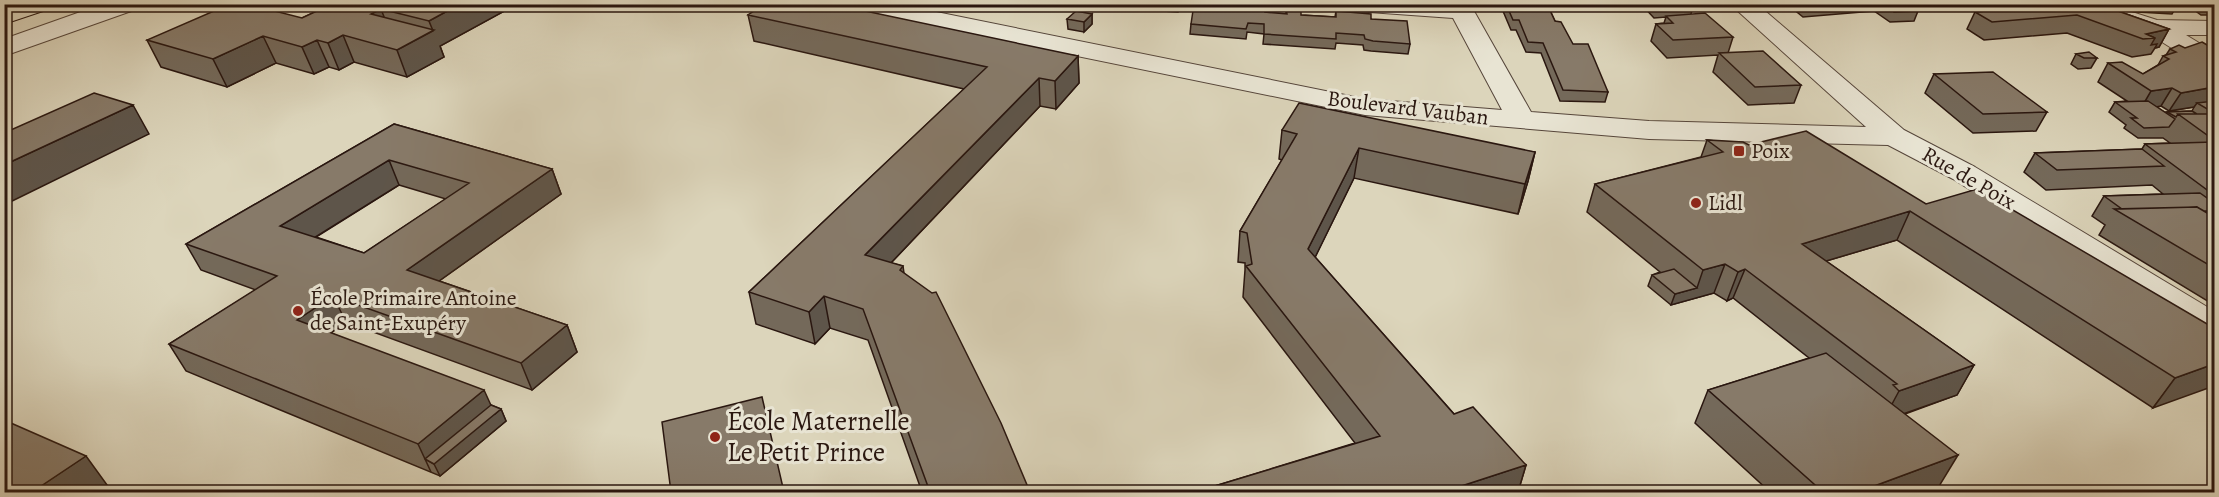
<svg xmlns="http://www.w3.org/2000/svg" width="2219" height="497" viewBox="0 0 2219 497" font-family="Alegreya,serif">
<rect width="100%" height="100%" fill="#dcd5bb"/>
<filter id="stains"><feTurbulence type="fractalNoise" baseFrequency=".00333" numOctaves="4"/><feColorMatrix values="0 0 0 0 .2 0 0 0 0 .09 0 0 0 0 .02 0 0 0 .5 -.17"/></filter>
<radialGradient id="worn" r=".72"><stop offset=".6" stop-color="#630" stop-opacity="0"/><stop offset="1" stop-color="#630" stop-opacity=".3"/></radialGradient>
<g fill="none" stroke-linecap="round" stroke-linejoin="round">
<defs>
<path id="minor" d="M103 4H140L137 9 4 56V39Z
M846 4H897L1365 99 1502 110 1453 18 1355 11 1346 9 1343 4H1470L1531 112 1649 121 1866 127 1730 4H1757L1904 130 1975 167 2214 311V339L2201 335 1953 179 1888 145 1649 139 1365 115 858 11 849 9Z
M2068 4H2107L2157 20 2214 21V35H2186L2214 52V71L2205 69 2146 32 2071 9Z"/>
<path id="primary" d="M16 4H52L49 9 4 24V8Z"/>
</defs>
<use href="#minor" stroke="#56463b" stroke-width="2"/>
<use href="#primary" stroke="#2a1710" stroke-width="2"/>
<use href="#minor" fill="#e8e4d3" fill-rule="evenodd"/>
<use href="#primary" fill="#dcd5bb" fill-rule="evenodd"/>
</g>
<path fill="#74695a" stroke="#2a1710" stroke-width="1.5" fill-rule="evenodd" d="M332 4 510 8 440 46 444 57 407 77 354 62 339 70 329 67 314 74 276 63 227 87 161 67 147 40 302 18Z
M1130 4H1179L1178 12 1130 9Z
M1500 4H1547L1555 21 1608 92 1605 102 1560 101 1541 53 1526 52 1516 30H1511Z
M1641 4H1691L1693 6 1691 14 1733 37 1728 53 1801 85 1794 103 1748 105 1713 72 1718 55 1667 58 1651 41 1656 24 1664 23 1666 17 1654 18Z
M1787 4H1920L1919 8H1914L1918 11 1914 21 1890 22 1874 11 1803 17Z
M1996 4H2098L2169 29 2159 47 2155 48 2151 54 2132 57 2067 33 1984 40 1967 29 1975 12 1993 10Z
M2110 4H2178L2172 14 2120 11Z
M2186 4H2214V15H2201Z
M1286 9 1301 15 1335 17 1336 11 1371 19 1410 44 1408 54 1371 51 1364 50 1363 45 1336 43 1335 49 1263 44 1264 34 1247 32 1246 39 1190 34 1191 24 1265 12 1286 14Z
M1092 14V24L1084 32 1068 29 1067 19Z
M748 15 1078 56 1079 83 1056 109 1040 106 891 263 903 266 904 273 1030 492H922L868 340 830 328 815 344 756 324 749 292 964 89 754 41Z
M2185 48 2214 49V305L2099 235 2105 225 2092 216 2104 196 2163 194 2152 185 2046 190 2024 172 2035 153 2142 149 2145 144 2170 143 2163 138H2138L2124 128 2126 125 2109 112 2115 102 2127 101 2098 82 2108 63 2143 74 2158 65 2163 56 2166 55 2170 49ZM2161 106 2169 111 2194 107 2192 111 2167 112 2166 113 2157 107Z
M2076 54 2097 58 2091 68 2078 69 2071 64Z
M1934 74 2047 112 2036 131 1973 133 1925 93Z
M394 124 552 169 561 194 439 281 567 325 577 352 532 390 346 322 331 333 491 405 501 409 506 421 440 476 186 371 169 344 256 290 201 270 186 244ZM399 185 446 199 364 253 316 237Z
M1282 130 1535 152 1528 181 1518 214 1354 178 1315 257 1454 414 1526 465 1518 492H1195L1355 443 1243 297 1245 270V263L1238 262 1240 231 1282 160 1279 159Z
M1707 140 1749 145 1926 204 2214 328 2153 408 1897 240 1826 261 1974 365 1957 395 1905 414 1938 488 1927 492H1770L1695 423 1708 390 1809 358 1733 298 1727 301 1714 293 1671 305 1648 286 1652 275 1660 272 1587 212 1595 184 1701 157Z"/>
<path fill="#5e554a" stroke="#2a1710" stroke-width="1.5" d="M460 4H509L510 8 440 46 444 57 407 77 397 50 433 31 429 21Z
M381 9 391 35 371 14Z
M1092 14V24L1084 32V22Z
M2169 29 2159 47 2155 48 2157 44 2151 45 2155 38 2146 34Z
M343 35 354 62 339 70 328 43Z
M263 36 276 63 227 87 213 59Z
M317 40 329 67 314 74 302 47Z
M1078 56 1079 83 1056 109 1055 81Z
M1039 78 1040 106 869 286 865 255Z
M2214 87V104L2197 103 2194 107 2169 111 2181 93Z
M2172 88 2161 106 2140 110 2151 91Z
M133 105 149 134 4 205V165Z
M1359 148 1354 178 1304 280 1308 249Z
M1535 152 1528 181 1518 214 1525 184Z
M389 160 399 185 293 251 280 226Z
M552 169 561 194 418 296 407 270Z
M1910 211 1897 240 1789 272 1802 244Z
M1725 264 1714 293 1671 305 1675 294 1697 288 1703 270Z
M1745 269 1733 298 1727 301 1738 272Z
M333 296 346 322 311 347 297 320Z
M824 296 830 328 815 344 809 312Z
M567 325 577 352 532 390 521 363Z
M2214 364V386L2153 408 2175 378Z
M1974 365 1957 395 1883 421 1899 391Z
M484 390 495 414 501 409 506 421 440 476 434 464 425 459 431 472 418 444Z
M1958 455 1938 488 1927 492H1858Z
M86 456 110 489 105 492H32Z
M1526 465 1518 492H1443Z"/>
<path fill="#877a69" stroke="#2a1710" stroke-width="1.5" fill-rule="evenodd" d="M230 4H247L302 18 332 4H460L429 21 381 9 371 14 434 30 397 50 343 35 328 43 317 40 302 47 263 36 213 59 147 40Z
M764 4H832L1078 56 1055 81 1039 78 865 255 903 266 900 270 932 293 936 292 1001 423 1030 492H930L863 309 824 296 809 312 749 292 987 67 748 15Z
M1194 4H1266L1265 12 1287 14 1286 9 1301 10V15L1336 17V11L1371 14V19L1407 21 1410 44 1373 41 1365 39 1364 35 1336 33V39L1264 34V24L1248 23 1246 29 1191 24Z
M1506 4H1547L1555 21 1561 22 1573 44H1588L1608 92 1563 90 1543 43 1528 42 1519 20H1513Z
M1654 4H1691L1693 6 1657 8Z
M1883 4H1909L1918 11 1894 12Z
M2004 4H2098L2169 29 2146 34 2155 38 2143 39 2077 15 1992 22 1975 12 2011 9Z
M1076 11 1092 14 1084 22 1067 19Z
M1705 13 1733 37 1673 40 1656 24 1673 23 1666 16Z
M2202 42 2214 49V87L2181 93 2172 88 2151 91 2108 63 2122 62 2143 74 2169 59 2163 56 2176 52 2170 49 2179 45 2185 48Z
M1763 51 1801 85 1755 87 1719 53Z
M2089 52 2097 58H2084L2076 54Z
M1993 72 2047 112 1983 114 1934 74Z
M94 93 133 105 4 165V133Z
M2148 101 2175 119 2169 127 2144 128 2131 118H2137L2115 102Z
M2214 101V113L2197 103Z
M1299 103 1535 152 1525 184 1359 148 1308 249 1454 414 1473 407 1526 465 1443 492H1195L1380 436 1246 266 1252 264 1247 233 1240 231 1297 134 1282 130Z
M2192 111 2197 114H2178L2176 117 2167 112Z
M2178 114H2214V140Z
M394 124 552 169 407 270 567 325 521 363 333 296 297 320 484 390 418 444 169 344 277 276 186 244ZM389 160 469 183 364 253 280 226Z
M1806 131 1926 204 1977 189 2214 328V364L2175 378 1910 211 1802 244 1974 365 1899 391 1893 385 1897 384 1745 269 1738 272 1725 264 1703 270 1595 184 1723 152 1707 140 1743 142 1749 145Z
M2214 142V195L2145 144Z
M2142 149 2164 166 2057 170 2035 153Z
M2200 193 2214 203V211H2204L2197 207 2122 209 2104 196Z
M2197 207 2214 217V268L2114 209Z
M1674 269 1697 288 1675 294 1652 275Z
M1826 353 1958 455 1858 492H1823L1708 390Z
M762 397 784 492H671L662 422Z
M491 405 501 409 434 464 425 459Z
M4 420 86 456 32 492H4Z"/>
<g fill="#8f2418" stroke="#e8e4d3" stroke-width="2">
<rect x="1733" y="145" width="12" height="12" rx="3"/>
<circle cx="1696" cy="203" r="6"/>
<circle cx="298" cy="311" r="6"/>
<circle cx="715" cy="437" r="6"/>
</g>
<g text-anchor="middle" dominant-baseline="central" stroke-width="6" stroke-linejoin="round" paint-order="stroke">
<g font-size="22" fill="#2a1710" stroke="#e8e4d3">
<text transform="translate(1408 108) rotate(7)">Boulevard Vauban</text>
<text transform="translate(1969 178) rotate(30)">Rue de Poix</text>
</g>
<g font-size="22" fill="#2a1710" stroke="#e8e4d3" text-anchor="start">
<text x="1751" y="151">Poix</text>
<text x="1708" y="203">Lidl</text>
<text x="310" y="298">École Primaire Antoine<tspan x="310" dy="25">de Saint-Exupéry</tspan></text>
</g>
<g font-size="27" fill="#2a1710" stroke="#e8e4d3" text-anchor="start">
<text x="727" y="421">École Maternelle<tspan x="727" dy="31">Le Petit Prince</tspan></text>
</g>
</g>
<rect width="2219" height="497" fill="none" stroke="#dcd5bb" stroke-width="24"/>
<rect x="6" y="6" width="2207" height="485" fill="none" stroke="#2a1710" stroke-width="3"/>
<rect x="12" y="12" width="2195" height="473" fill="none" stroke="#2a1710" stroke-width="1.5"/>
<rect width="100%" height="100%" filter="url(#stains)"/>
<rect width="100%" height="100%" fill="url(#worn)"/>
</svg>
